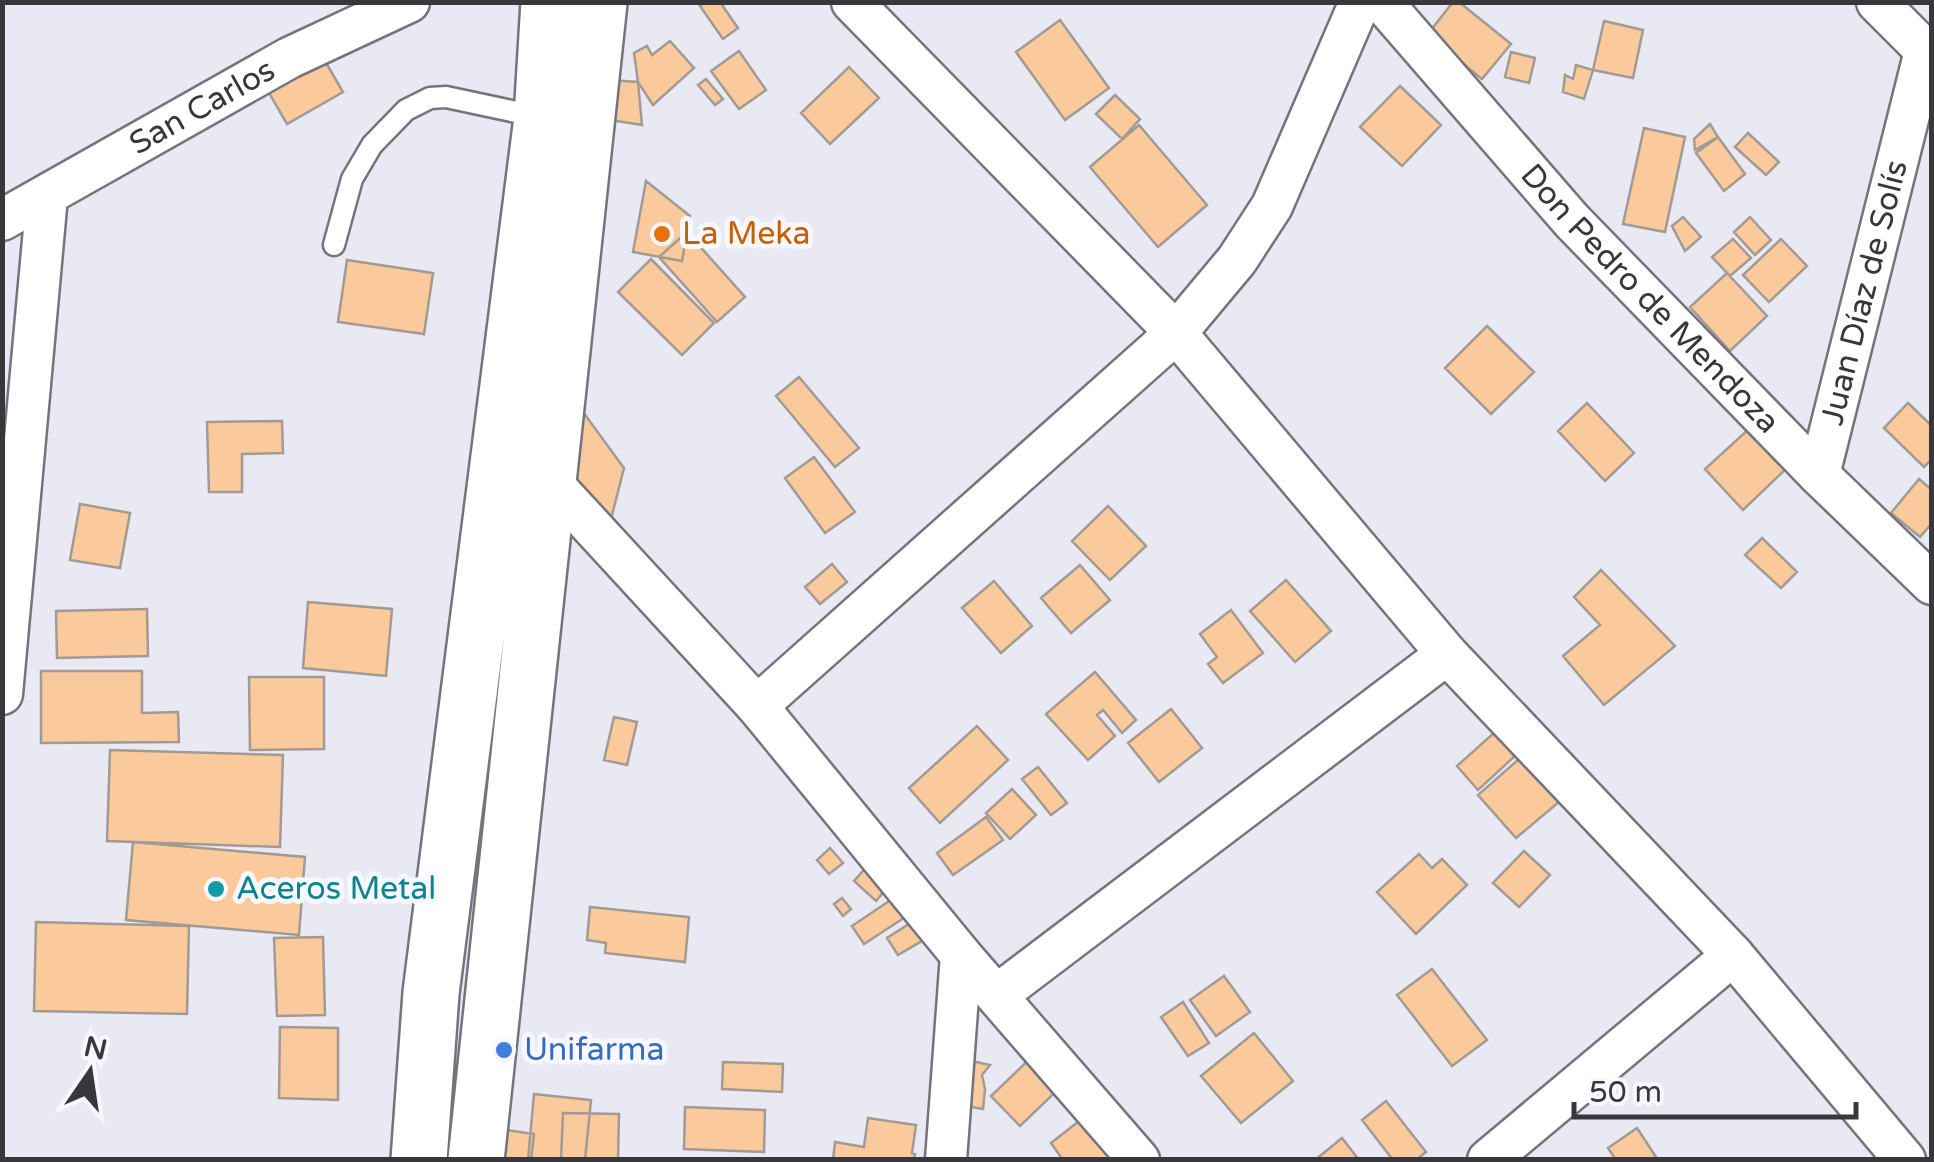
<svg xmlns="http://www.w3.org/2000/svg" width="1934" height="1162" viewBox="0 0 1934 1162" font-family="'Varela Round',sans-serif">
<rect width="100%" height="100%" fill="#e9e9f3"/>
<path fill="#faca9d" stroke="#a29a93" stroke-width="2.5" d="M705 2H720L738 28 723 39 700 6Z
M1453 2H1459L1511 44 1482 79 1427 35Z
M1060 20 1109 88 1065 120 1016 52Z
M1604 21 1643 30 1633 78 1593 70Z
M670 41 694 68 653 105 638 82 634 53 647 46 652 55Z
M739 51 766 90 739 109 711 71Z
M1511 52 1535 58 1529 83 1505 77Z
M321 54 343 92 287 124 265 86Z
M1576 65 1593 70 1584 99 1563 92 1565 75 1573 79Z
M849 67 879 98 830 144 801 113Z
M706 79 723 99 715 105 698 85Z
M610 80 638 82 642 125 604 119Z
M1400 86 1441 125 1402 166 1360 127Z
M1115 95 1140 119 1122 139 1096 114Z
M1710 124 1718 137 1695 150 1694 139Z
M1139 125 1207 205 1158 247 1090 167Z
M1644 128 1685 137 1665 232 1623 224Z
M1748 133 1779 162 1766 175 1735 147Z
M1718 137 1745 174 1724 191 1696 153Z
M646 181 690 216 682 261 633 252Z
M1683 217 1701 237 1685 251 1672 226Z
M1750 217 1771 240 1755 255 1734 232Z
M687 232 745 297 717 322 659 257Z
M1733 239 1751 258 1730 276 1712 257Z
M1781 239 1807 266 1769 302 1743 275Z
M651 259 714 323 682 355 618 292Z
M347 260 433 273 424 334 338 322Z
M1727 273 1767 316 1730 351 1690 307Z
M1487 326 1534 372 1491 414 1445 368Z
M799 377 859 448 835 467 776 396Z
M1587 403 1634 453 1605 481 1558 431Z
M1908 403 1932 426V459L1924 467 1884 428Z
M583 412 624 468 609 527 574 475Z
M282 421 283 453 242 454V492H209L207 422Z
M1751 427 1788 467 1743 510 1705 469Z
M814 457 855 512 825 533 785 478Z
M1919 479 1932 490V523L1920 537 1891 513Z
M80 504 130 513 120 568 70 560Z
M1108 506 1146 546 1110 580 1072 541Z
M1762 538 1797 572 1781 588 1745 555Z
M832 564 847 582 820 604 805 587Z
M1080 565 1110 600 1071 633 1041 598Z
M1601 570 1675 646 1604 705 1563 656 1600 625 1574 597Z
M1286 580 1331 631 1295 662 1250 611Z
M994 581 1032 626 1001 653 962 608Z
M308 602 392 609 386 676 303 668Z
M147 609 148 656 57 658 56 611Z
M1231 610 1263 653 1223 683 1208 664 1217 657 1200 634Z
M41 671H142V713L178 712 179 742 41 743Z
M1095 672 1136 720 1122 733 1103 710 1097 715 1115 736 1088 760 1046 714Z
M249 677H324V749L250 750Z
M1171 709 1202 748 1159 782 1128 743Z
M614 717 637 722 627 765 604 760Z
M977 726 1008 760 940 823 909 788Z
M1495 732 1516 755 1478 790 1457 766Z
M110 750 283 755 280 847 107 841Z
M1527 752 1566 796 1516 838 1478 795Z
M1038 767 1067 803 1051 815 1022 779Z
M1012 789 1036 815 1010 839 986 813Z
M986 817 1003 840 953 875 937 853Z
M133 842 305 857 299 935 126 920Z
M830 848 843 863 829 874 817 860Z
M1524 851 1550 875 1519 907 1493 883Z
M1419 854 1432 868 1442 859 1467 885 1416 934 1377 892Z
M871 862 892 882 876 901 854 881Z
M901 893 913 912 864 944 852 926Z
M842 898 851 909 843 916 834 904Z
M590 907 689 917 685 962 605 953 606 943 587 940Z
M920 917 932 935 898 955 887 938Z
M36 922 189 926 187 1014 34 1011Z
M323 937 325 1015 277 1016 274 938Z
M1432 969 1487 1040 1452 1066 1397 995Z
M1224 976 1250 1012 1216 1036 1190 1000Z
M1183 1002 1209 1043 1188 1056 1161 1017Z
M280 1027 338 1028V1100L279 1098Z
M1254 1033 1293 1081 1241 1123 1201 1076Z
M1037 1052 1066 1082 1020 1126 991 1096Z
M967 1060 990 1065 982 1075 985 1089 983 1109 960 1105Z
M723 1062 783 1064 782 1092 722 1089Z
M534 1094 591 1100 585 1160H528Z
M1386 1101 1426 1152 1416 1160H1393L1362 1120Z
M685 1107 765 1110 764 1152 684 1149Z
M563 1113 619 1114 618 1160H561Z
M1088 1114 1123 1160H1063L1051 1143Z
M868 1118 916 1125 912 1153 915 1154 914 1160H833L835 1142 864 1147Z
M493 1128 534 1134 531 1160H489Z
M1637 1128 1658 1160H1616L1608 1148Z
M1342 1138 1359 1160H1315Z"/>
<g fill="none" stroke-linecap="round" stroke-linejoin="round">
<defs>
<path id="service" d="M334 245 352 179 372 145 406 110 430 98 446 97 540 117"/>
<g id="minor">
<path d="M852 2 1176 333 1447 654 1733 955 1905 1160"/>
<path id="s1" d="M1382 2 1572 221 1819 475 1932 584"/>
<path d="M1877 2 1932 57"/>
<path id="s2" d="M2 220 289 58 409 2"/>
<path id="s3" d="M1819 475 1925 51"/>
<path d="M548 479 757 706 961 955 1139 1160"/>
<path d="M2 694 47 196"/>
<path d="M757 706 1176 333 1237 260 1272 206 1360 2"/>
<path d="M997 995 1447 654"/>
<path d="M946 1160 961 955"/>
<path d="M1488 1160 1733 955"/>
</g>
<path id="trunk" d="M419 1160 431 993 542 118 549 2
M476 1160 599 2"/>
</defs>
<use href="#service" stroke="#74747d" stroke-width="25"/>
<use href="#minor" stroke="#74747d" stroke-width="45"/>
<use href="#trunk" stroke="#74747d" stroke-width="60"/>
<use href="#service" stroke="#fff" stroke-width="20"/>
<use href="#minor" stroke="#fff" stroke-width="40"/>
<use href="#trunk" stroke="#fff" stroke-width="55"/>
</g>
<circle fill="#e8710a" stroke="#f7f7ff" stroke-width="4" cx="662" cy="234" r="10"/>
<circle fill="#0f9aa8" stroke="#f7f7ff" stroke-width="4" cx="216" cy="889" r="10"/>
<circle fill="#3f7fe0" stroke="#f7f7ff" stroke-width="4" cx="504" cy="1050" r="10"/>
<g text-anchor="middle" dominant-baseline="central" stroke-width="10" stroke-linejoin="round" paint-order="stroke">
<g font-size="32" fill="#38383c" stroke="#f7f7ff">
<text stroke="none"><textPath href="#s2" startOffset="230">San Carlos</textPath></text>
<text stroke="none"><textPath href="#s3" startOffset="188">Juan Díaz de Solís</textPath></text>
<text stroke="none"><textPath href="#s1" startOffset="400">Don Pedro de Mendoza</textPath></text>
</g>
<g font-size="32" fill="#c56008" stroke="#f7f7ff" text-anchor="start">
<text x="682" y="234">La Meka</text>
</g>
<g font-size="32" fill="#0d838f" stroke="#f7f7ff" text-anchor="start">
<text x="236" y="889">Aceros Metal</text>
</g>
<g font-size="32" fill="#366cbe" stroke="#f7f7ff" text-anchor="start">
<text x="524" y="1050">Unifarma</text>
</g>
</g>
<rect width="1934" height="1162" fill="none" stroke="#38383c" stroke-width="10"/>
<g transform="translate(90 1072) rotate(13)" stroke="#f7f7ff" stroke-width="8" paint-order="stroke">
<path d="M0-8L18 38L0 25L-18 38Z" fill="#38383c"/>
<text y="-15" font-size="28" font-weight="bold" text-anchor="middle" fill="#38383c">N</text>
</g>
<path d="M1574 1102v15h282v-15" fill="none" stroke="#38383c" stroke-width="5"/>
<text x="1589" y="1102" font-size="30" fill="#38383c" stroke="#f7f7ff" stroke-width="8" paint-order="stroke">50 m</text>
</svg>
